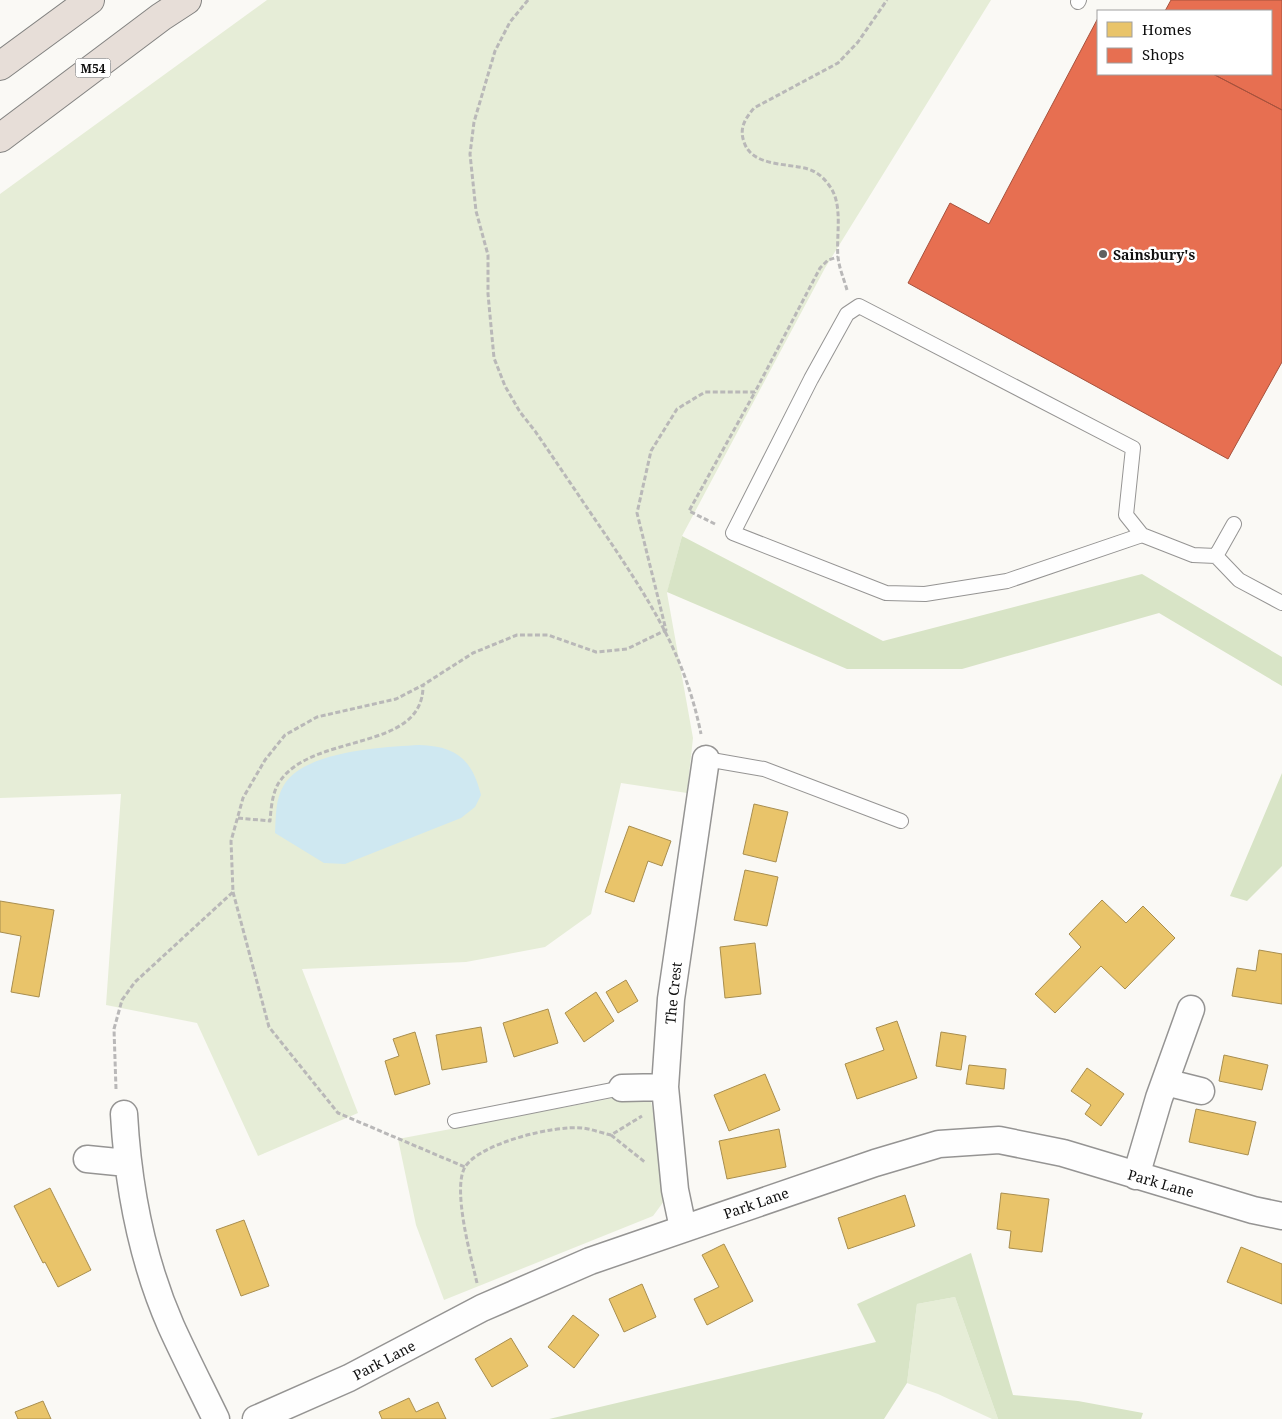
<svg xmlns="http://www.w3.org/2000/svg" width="1282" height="1419" viewBox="0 0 1282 1419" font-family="'Noto Serif',serif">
<rect width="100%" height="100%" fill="#faf9f5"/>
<path fill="#e6edd7" d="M267 0H991L825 268 682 536 667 593 693 738 687 793 621 783 591 914 545 947 466 962 302 969 358 1113 258 1156 197 1023 106 1005 121 794 0 798V194Z
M624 1096 650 1097 670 1193 653 1216 444 1300 416 1225 398 1139Z
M955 1297 998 1419H992L938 1394 907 1383 917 1304Z"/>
<path fill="#d8e4c6" d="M682 536 883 641 1142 574 1282 657V686L1159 613 962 669H847L667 592Z
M1282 773V866L1247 901 1230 896Z
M971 1253 1013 1395 1078 1401 1143 1413 1141 1419H998L955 1297 917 1304 907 1383 884 1419H549L876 1342 857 1304Z"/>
<path fill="#cfe8f1" d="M419 745C456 746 472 759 481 795L475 807 461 818 345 864 324 863 275 833C276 817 275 799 284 785 304 751 383 747 419 745Z"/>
<path fill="#e9c46a" stroke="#a88e4f" d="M754 804 788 812 776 862 743 854Z
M629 826 671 841 662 866 648 861 634 902 605 892Z
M745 870 778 877 767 926 734 920Z
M1102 900 1126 923 1143 906 1175 938 1125 989 1101 966 1055 1013 1035 994 1081 947 1069 934Z
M0 901 54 910 39 997 11 992 21 936 0 932Z
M755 943 761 994 725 998 720 947Z
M1259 950 1282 954V1004L1232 996 1237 968 1256 971Z
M626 980 638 1001 618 1013 606 992Z
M596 992 614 1021 584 1042 565 1013Z
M548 1009 558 1043 514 1057 503 1023Z
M897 1021 917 1078 857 1099 845 1064 884 1050 876 1028Z
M481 1027 487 1062 442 1070 436 1035Z
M415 1032 430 1084 395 1095 385 1061 399 1056 393 1039Z
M941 1032 966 1036 961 1070 936 1066Z
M1224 1055 1268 1065 1262 1090 1219 1081Z
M969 1065 1006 1069 1004 1089 966 1084Z
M1087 1068 1124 1094 1101 1126 1085 1114 1091 1105 1071 1091Z
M765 1074 780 1110 729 1131 714 1095Z
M1196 1109 1256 1122 1248 1155 1189 1142Z
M779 1129 786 1167 727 1179 719 1141Z
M50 1188 91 1270 58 1287 45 1262 43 1263 14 1206Z
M1001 1193 1049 1199 1042 1252 1009 1248 1011 1231 997 1229Z
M905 1195 915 1226 848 1249 838 1218Z
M244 1220 269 1286 241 1296 216 1230Z
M724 1244 753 1301 707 1325 694 1299 719 1287 702 1255Z
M1241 1247 1282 1264V1304L1227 1282Z
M642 1284 656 1317 624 1332 609 1299Z
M573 1315 599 1335 574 1368 548 1347Z
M511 1338 528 1366 492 1387 475 1359Z
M409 1398 416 1412 438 1402 446 1419H382L379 1412Z
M43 1401 51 1419H18L15 1412Z"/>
<path fill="#e76f51" stroke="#a6523d" d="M1171 0H1282V110L1213 74H1271V11H1165Z
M1098 18V74H1213L1282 110V362L1228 459 908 283 950 203 989 224Z"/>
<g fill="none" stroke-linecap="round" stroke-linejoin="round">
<defs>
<path id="lane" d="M1078 2 1079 0
M1142 535 1007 581 925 594 886 593 733 533 811 379 847 314 859 306 1133 448 1126 515 1142 535 1193 555 1216 556 1239 580 1282 603
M1216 556 1234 524
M706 759 764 769 901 821
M455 1121 622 1088"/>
<path id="street" d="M1165 1082 1201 1091
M622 1088 665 1087
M124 1114C128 1185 142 1260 171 1326 185 1357 201 1388 216 1419
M87 1159 127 1163
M1136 1176 1159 1098 1191 1009
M683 1228 675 1190 665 1087 671 999 706 759
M256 1419 349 1378 482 1308 590 1261 875 1163 939 1144 999 1140 1063 1153 1253 1210 1282 1216"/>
<path id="highway" d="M0 66 90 0
M0 138 161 17 187 0"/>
</defs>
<use href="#lane" stroke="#959493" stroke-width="16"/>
<use href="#street" stroke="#959493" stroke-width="29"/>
<use href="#highway" stroke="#828280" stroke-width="30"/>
<path stroke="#b9b8b8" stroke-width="3" stroke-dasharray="5 2.5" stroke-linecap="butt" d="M528 0 510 22 495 51 474 122 470 154 476 211 488 255V294L494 358 505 386 520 412 535 431C559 466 583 502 607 537 651 603 685 655 701 734
M847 290C844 279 839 268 838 257 836 236 843 207 831 188 825 179 818 172 808 169 788 163 752 167 744 142 739 128 745 119 754 108L838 63 858 42 887 0
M715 524 689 511 755 392
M238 818 270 821C271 809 272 795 278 784 310 731 424 754 423 685
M233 892 269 1027 338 1113 465 1167
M116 1089 114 1029 122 1000 135 982 233 892 231 841 243 798 265 760 285 735 317 717 396 699 423 685 473 653 517 635H548L596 652 627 649 666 630 637 513 651 451 677 409 705 392H755L820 268 828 260 838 257
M611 1135 646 1163
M477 1283C471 1257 452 1189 465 1167 480 1143 555 1125 582 1128 591 1129 602 1133 611 1135L642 1116"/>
<use href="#lane" stroke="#fefefe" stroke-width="14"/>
<use href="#street" stroke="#fefefe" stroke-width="26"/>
<use href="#highway" stroke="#e7ded8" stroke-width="28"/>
</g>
<circle fill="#616160" stroke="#fff" stroke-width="2" cx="1103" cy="254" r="5"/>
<g text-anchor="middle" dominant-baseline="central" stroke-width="5" stroke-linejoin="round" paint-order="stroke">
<rect fill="#fff" stroke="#575757" stroke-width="1" x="75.5" y="58.5" width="35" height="19" rx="4"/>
<g font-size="12" font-weight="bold" fill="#0f0f0f">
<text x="93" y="68">M54</text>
</g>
<g font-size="14" font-weight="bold" fill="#0f0f0f" stroke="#fff" text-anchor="start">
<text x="1113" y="254">Sainsbury's</text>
</g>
<g font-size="14" fill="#0f0f0f" stroke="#fff">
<text transform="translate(673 993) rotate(-84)">The Crest</text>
<text transform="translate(1161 1183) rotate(16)">Park Lane</text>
<text transform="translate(756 1203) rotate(-19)">Park Lane</text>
<text transform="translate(384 1360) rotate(-28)">Park Lane</text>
</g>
</g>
<rect x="1097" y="10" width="175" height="65" fill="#ffffff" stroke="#9f9f9f"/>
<rect x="1107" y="22" width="25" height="15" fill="#e9c46a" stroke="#9f9f9f"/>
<text x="1142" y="35" font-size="15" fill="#0f0f0f">Homes</text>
<rect x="1107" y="48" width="25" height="15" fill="#e76f51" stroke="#9f9f9f"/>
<text x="1142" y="60" font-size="15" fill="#0f0f0f">Shops</text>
</svg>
